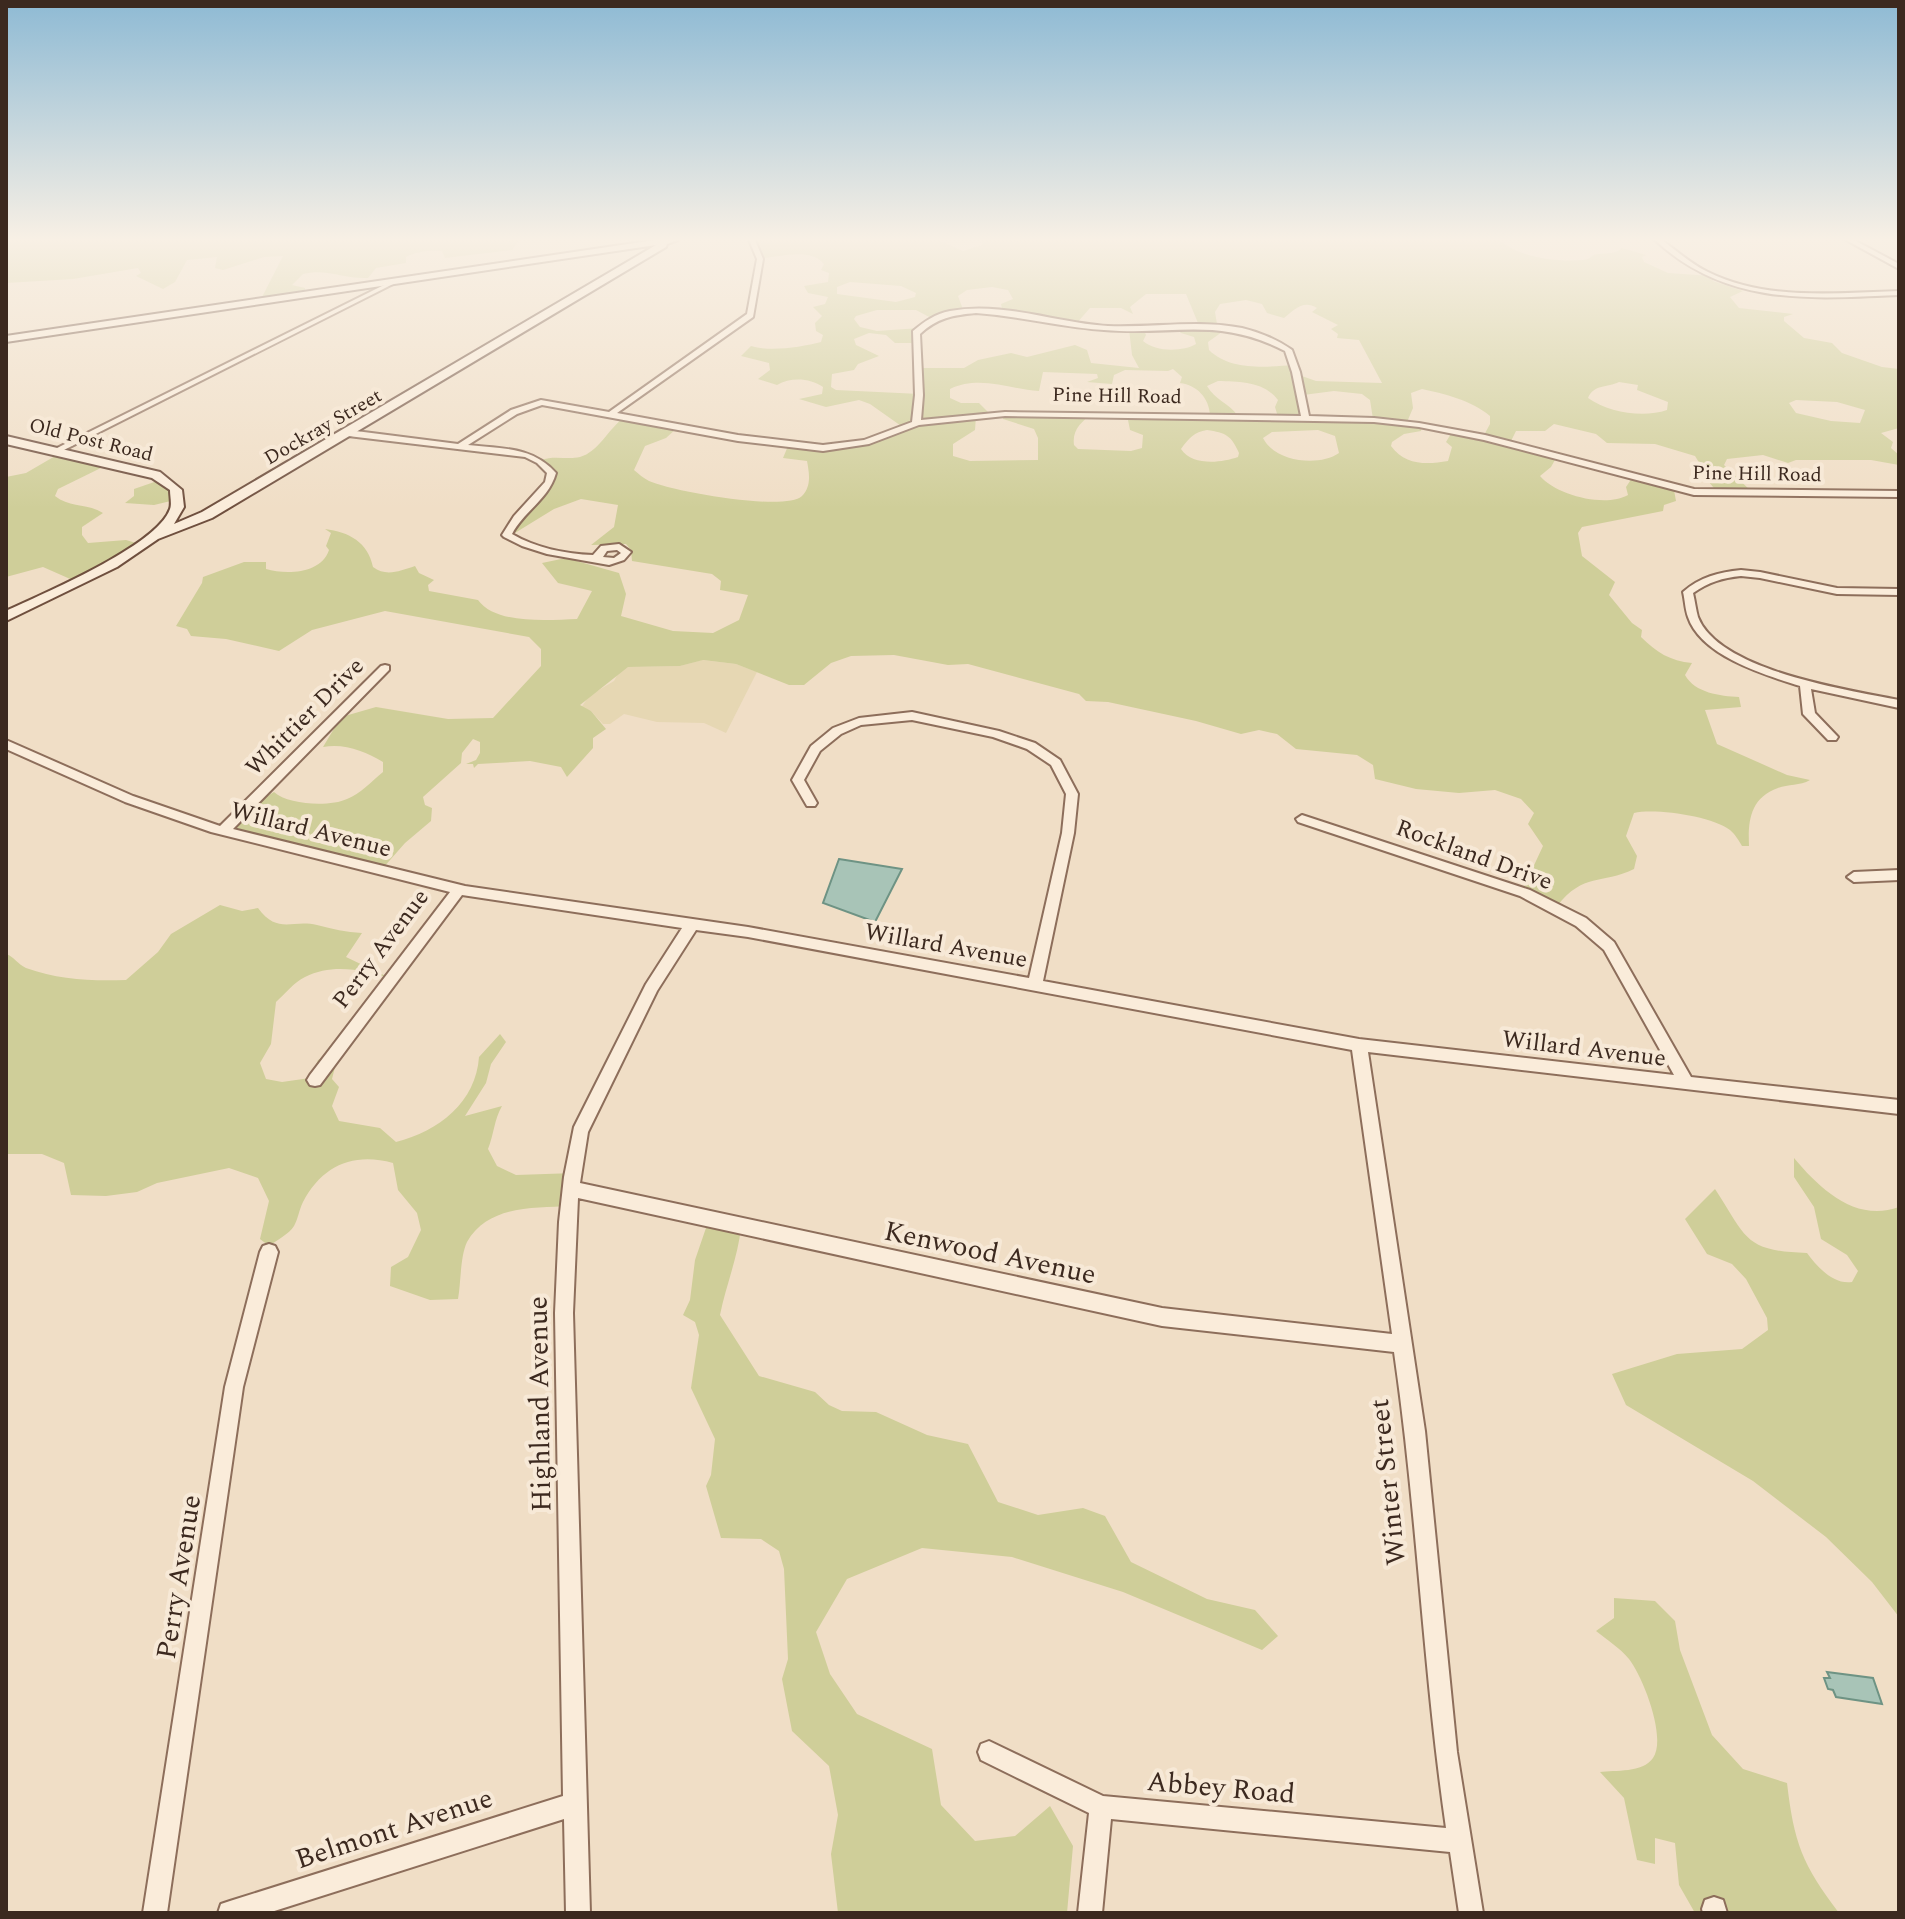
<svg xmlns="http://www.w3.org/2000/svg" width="1905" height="1919" viewBox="0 0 1905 1919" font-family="Spectral,serif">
<rect width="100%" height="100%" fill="#f0dec6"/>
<path fill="#e6d7b3" d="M702 660 736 664 757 672 726 733 704 723 657 722 624 714 610 724H603L591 711 581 708 589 696 614 681 620 670 628 667 680 666Z"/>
<path fill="#cfce99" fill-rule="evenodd" d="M6 240H519L512 250 445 258 442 251C430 250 417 251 406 257V263L376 268 368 278C343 279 327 268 303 274L292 285 305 288V295L260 301 283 256 264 257 223 270 215 268 217 257 187 260 175 282 163 289 136 276 141 273 138 268 73 279 6 283Z
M754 240H938L963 251 982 245V240H1499C1520 258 1556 262 1583 260 1593 259 1590 254 1599 254 1608 253 1616 254 1622 248L1646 255 1642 257 1644 262 1668 273 1712 276 1713 281 1743 291 1730 297 1739 308 1793 314 1784 317V321L1804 338 1832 343 1842 353 1882 367 1899 369V428L1881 433 1893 442 1891 448 1899 455V465L1871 460H1796L1788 463 1763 455 1727 459 1724 465 1754 494 1717 492 1698 468 1700 464 1695 456 1655 444 1607 443 1596 434 1554 424 1545 431H1516L1510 443 1556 458 1551 467 1540 476C1556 495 1605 508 1628 495L1626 487 1632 478 1674 490 1676 501 1664 505 1663 511 1582 527 1578 533 1582 556 1615 582 1609 595 1632 623 1642 630 1641 637C1656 652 1670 661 1692 663L1685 675C1695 693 1720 696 1739 697L1741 707 1705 710 1717 744 1787 775 1810 780C1800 786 1788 784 1778 788 1750 798 1748 821 1749 846H1742C1739 841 1735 834 1730 830 1712 816 1655 808 1634 813L1626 836 1637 856 1634 869C1601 885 1584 872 1557 906L1523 889 1543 846 1528 824 1534 813 1521 799 1495 790 1459 793 1416 789 1375 779 1373 765 1357 755 1296 749 1277 734 1259 730 1241 734 1196 721 1108 702 1086 701 1079 694 968 664 948 665 894 655 851 656 831 663 804 685H789L736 664 703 660 680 666 628 667 580 705 591 711 606 729 593 738V748L567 777 561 767 530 761 478 764 474 768 473 764H466L476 760 480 753V742L473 739 462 753 461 763 423 797 425 805 432 808 431 821 405 843 383 868 227 831 254 804 274 792C288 805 330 807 347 799 360 794 372 781 383 772V762C365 751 344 743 323 747L335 727 331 720 376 707 448 719 493 718 541 666V649L529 637 385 611 312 630 279 651 226 639 191 636 187 629 176 626 202 583 203 577 244 562H266V569C286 575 321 574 329 550L326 546 331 533 325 529C349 532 368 542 373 567 386 577 400 571 415 566L419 573 434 580 428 585 429 591 478 600C496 625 549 620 577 619L592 591 558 583 542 563 566 558 619 573 626 594 621 616 673 631 713 633 739 620 748 595 720 590 721 581 712 574 632 561 631 550 626 544 591 545 614 527 618 505 581 499 554 509 510 536 511 528 552 484 553 471 541 460C555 455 567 460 580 457 598 452 608 430 623 418L677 428 666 438 645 446 634 470C639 474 643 478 649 481 671 491 785 512 802 496 812 486 809 472 807 461L783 458 788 446 854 445 904 428 870 404 859 400 826 407 799 399 822 394 823 387C810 378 791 377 777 385L758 379 770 370 769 363 741 356 751 346C770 352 802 347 821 342L823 335 816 331 815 323 822 316 813 307 825 304 828 297 808 293 804 286 828 282 829 273 821 270 824 264C810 247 781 257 761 258ZM850 282 901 286 916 293 915 297 896 302 837 294V287ZM992 287 1008 290 1013 299 1001 304 1003 313 1076 324 1090 308H1121L1133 314 1130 307 1146 294H1186L1198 323 1173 326 1181 333 1194 337 1196 344C1183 352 1155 352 1143 341L1146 335 1143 328 1129 329 1132 355 1139 368 1091 363 1087 350 1075 345 1027 357 1011 353 978 360 964 368H922L920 394 836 390 831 387 832 374 854 370 858 364 879 356 856 345 854 339 869 333 886 335 895 343H917L920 328 877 331 860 327 854 319 856 316 877 310H916L933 319 964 312 958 296 967 290ZM1246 300 1262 304 1267 313 1284 318C1294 310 1303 299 1317 308L1312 312 1338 325 1331 329 1338 334 1337 338 1359 340 1382 383 1316 381 1299 375 1294 365C1267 367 1230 371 1209 350L1208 342 1229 327 1217 324 1215 312 1220 304ZM1173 369 1182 377 1180 383C1197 385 1209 398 1210 415L1132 414 1128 420 1130 430 1143 435 1142 448 1131 451 1078 449 1074 445C1072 430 1081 422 1093 413L1002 414 1003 419 1034 429 1038 438V460L970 461 953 456V444L975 430 976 416 990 414 979 403H961L950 398V389C980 375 1008 389 1039 391L1043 372 1097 374 1098 378 1087 382 1112 384 1114 375 1125 370 1168 371ZM1218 381C1241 382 1263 381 1278 400L1275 407 1278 417 1238 416C1229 403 1215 400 1207 386ZM1619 382 1638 385 1637 390 1668 402 1667 410C1644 418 1609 413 1588 398 1594 384 1607 388 1619 382ZM1422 389C1445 394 1471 400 1490 416V424L1483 437 1452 432 1446 442 1452 447 1448 461C1426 465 1405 465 1391 446L1392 442 1404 434 1421 431 1422 426 1407 422 1413 408 1411 393ZM1334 391 1362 394 1370 400 1373 419 1307 417 1303 395ZM1796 400 1837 402 1865 410 1860 423 1831 421 1796 413 1789 403ZM1207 430C1226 433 1231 435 1239 453L1238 457C1221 463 1192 466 1181 449 1189 438 1194 432 1207 430ZM1318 430 1335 436 1339 453C1319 467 1275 462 1263 438L1272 432Z
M62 452 109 464 58 489 55 496C70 508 87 503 103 513L82 527V535L88 543 126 540 146 546 77 582 43 567 6 577V477L26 473Z
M163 479 179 499 154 505 125 503 134 496V489Z
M220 905 242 911 258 908C278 935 292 919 317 925 332 929 346 932 362 933L346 957 392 979C364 970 333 963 305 977 294 982 285 994 276 1002L271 1044 260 1063 266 1079 282 1082 310 1078 318 1060 340 1047 332 1079 339 1087 332 1106 339 1121 380 1128 396 1142C439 1131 476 1102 479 1057L500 1034 506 1042 491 1064 486 1083 465 1116 502 1106C494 1120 494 1134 488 1149L497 1166 516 1175 575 1173 570 1206C534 1208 488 1205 467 1242 460 1257 461 1283 458 1299L430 1300 390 1286 391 1267 408 1257 421 1230 417 1213 398 1190 393 1163C353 1152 322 1166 303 1202 299 1210 298 1219 294 1226 289 1234 277 1240 269 1246L260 1239 269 1201 258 1178 229 1168 157 1183 137 1192 106 1196 71 1195 64 1163 42 1154H6V954C15 957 17 964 26 968 59 980 91 981 126 980L158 952 171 934Z
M1794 1158C1820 1189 1856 1223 1899 1207V1617L1872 1582 1826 1537 1753 1481 1626 1405 1612 1374 1677 1354 1742 1349 1768 1330 1767 1318 1746 1279 1732 1264 1707 1254 1685 1219 1715 1189C1747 1238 1744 1251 1807 1253 1817 1267 1834 1285 1852 1282L1858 1271 1847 1255 1821 1239 1814 1207 1794 1177Z
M707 1225 741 1227C738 1257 726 1285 720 1315L759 1376 815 1392 829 1405 842 1411 876 1412 927 1435 968 1444 998 1502 1038 1515 1083 1508 1105 1516 1131 1562 1207 1599 1255 1610 1278 1636 1262 1650 1123 1592 1012 1557 922 1548 847 1579 816 1632 830 1674 857 1714 932 1749 941 1805 975 1841 1015 1836 1050 1806 1073 1846 1067 1913H838L831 1854 838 1815 829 1766 792 1731 782 1679 788 1659 784 1569 779 1551 761 1539 721 1538 706 1486 711 1475 715 1439 691 1388 699 1335 695 1322 683 1315 690 1300 695 1260Z
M1614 1598 1655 1601 1675 1621 1680 1650 1712 1735 1743 1769 1787 1783C1794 1843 1802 1864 1839 1913H1695L1679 1885 1675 1843 1655 1838V1864L1637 1860 1624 1798 1600 1772C1615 1770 1643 1773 1653 1758 1667 1738 1643 1677 1629 1659 1620 1648 1606 1639 1596 1631L1614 1618Z"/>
<path fill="#a8c4b7" stroke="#6e9384" stroke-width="2" d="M839 859 902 869 875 922 823 903Z
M1827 1672 1873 1678 1882 1704 1836 1697 1833 1690 1828 1689 1824 1678H1830Z"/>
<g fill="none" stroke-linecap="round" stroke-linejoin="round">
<defs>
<path id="street" d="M749 240H755L763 259 753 317 617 413 738 435 823 445 864 440 912 422 915 395 913 331C925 321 935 314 950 311 1002 301 1056 323 1108 326 1152 328 1198 319 1242 328 1259 332 1278 340 1292 350L1300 372 1309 416 1374 418 1419 423 1485 435 1694 489 1899 491V497L1694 495 1484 440 1419 427 1374 422 1005 416 919 425 869 444 823 451 738 441 542 405 517 414 468 445C502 449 532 446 556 473 549 499 524 511 512 534 536 548 566 554 593 555L601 546 619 544 631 552 624 560 609 565 547 554 522 546 504 537 502 535 514 516 545 482 547 473 537 463 525 457 348 436 344 433 348 430 458 444 511 410 541 400 609 412 747 314 757 259ZM976 313C1019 316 1061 327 1104 330 1174 336 1217 316 1285 351L1292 372 1301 416 1005 412 921 420 923 395 920 334C937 318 953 315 976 313ZM617 550 621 553 614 558 603 557 607 551Z
M1655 240H1662C1677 251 1691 264 1708 272 1767 301 1836 293 1899 291V295C1809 299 1726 306 1655 240Z
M1846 240H1854L1899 264V269Z
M392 281 397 282 58 453 51 451Z
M1741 570 1760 572 1837 588 1899 589V595L1837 594 1760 578 1741 576C1722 578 1709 582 1693 593 1695 601 1696 610 1698 617 1719 671 1849 690 1899 700V708L1811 689 1815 713 1838 737 1836 740H1828L1803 714 1800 686C1765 675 1701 656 1688 617 1685 609 1685 600 1683 592 1700 577 1719 572 1741 570Z
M385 665 389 666V670L233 829 465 886 748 927 1029 978 1062 833 1066 794 1051 765 1027 749 993 737 912 720 861 725 841 734 820 751 804 780 817 803 815 806H807L792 780 811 746 833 728 859 718 912 712 999 731 1035 743 1060 760 1078 794 1074 833 1043 981 1359 1039 1674 1075 1604 950 1576 926 1520 896 1298 822 1296 819 1302 815 1530 890 1586 918 1614 942 1691 1077 1899 1100V1114L1368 1052 1425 1431 1457 1752 1483 1913H1459L1450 1852 1111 1819 1102 1913H1078L1089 1813 981 1760 978 1752 981 1744 989 1741 1103 1796 1446 1828C1423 1670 1417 1510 1394 1352L1162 1326 578 1198 573 1313 590 1913H566L564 1819 268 1913H218L221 1904 230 1901 563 1796 555 1313 559 1222 564 1177 574 1127 646 984 682 928 462 895 320 1085 315 1086 310 1085 307 1080 310 1075 450 892 211 832 125 802 6 749V740L133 796 220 826 381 666ZM696 930 748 937 1352 1050 1392 1334 1162 1308 580 1183 588 1132 657 991Z
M1899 870V880L1854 882 1847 877 1854 872Z
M269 1244 275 1246 278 1252 243 1387 167 1913H143L225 1387 260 1252 263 1246Z
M1714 1897 1723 1900 1727 1913H1703L1702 1909 1705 1900Z"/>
<path id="secondary" d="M655 240H678L667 244 666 247 212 518 158 539 117 567 6 621V611C42 594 157 546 170 509 172 504 170 496 170 490L152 478 6 444V436L160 472 182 490 184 507 174 524 202 512 656 245 6 342V336Z"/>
</defs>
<use href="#street" stroke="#8d6e5b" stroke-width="4"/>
<use href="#secondary" stroke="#6f4f3e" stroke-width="4"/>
<use href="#street" fill="#faecda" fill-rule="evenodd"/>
<use href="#secondary" fill="#faecda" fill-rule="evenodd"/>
</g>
<linearGradient id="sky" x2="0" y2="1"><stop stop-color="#8ebad4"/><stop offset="0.47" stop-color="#f8f0e5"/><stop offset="1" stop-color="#f8f0e5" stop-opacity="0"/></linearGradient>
<rect width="1905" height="509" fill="url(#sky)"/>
<g text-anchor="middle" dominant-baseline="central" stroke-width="8" stroke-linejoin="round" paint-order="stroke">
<g font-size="20" fill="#3c291f" stroke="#f7e9d7">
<text transform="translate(1117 396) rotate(1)">Pine Hill Road</text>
<text transform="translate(323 427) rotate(-30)">Dockray Street</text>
<text transform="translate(91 440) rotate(14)">Old Post Road</text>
<text transform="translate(1757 474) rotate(1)">Pine Hill Road</text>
</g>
<g font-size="24" fill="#3c291f" stroke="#f7e9d7">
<text transform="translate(305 717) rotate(-45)">Whittier Drive</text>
<text transform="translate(311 830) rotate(14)">Willard Avenue</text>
<text transform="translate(1474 855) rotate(20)">Rockland Drive</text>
<text transform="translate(946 946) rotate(10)">Willard Avenue</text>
<text transform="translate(381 949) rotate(-53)">Perry Avenue</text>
<text transform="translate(1584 1049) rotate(7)">Willard Avenue</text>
</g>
<g font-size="28" fill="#3c291f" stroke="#f7e9d7">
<text transform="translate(990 1253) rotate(12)">Kenwood Avenue</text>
<text transform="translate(540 1404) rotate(-91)">Highland Avenue</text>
<text transform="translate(1388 1482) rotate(-96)">Winter Street</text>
<text transform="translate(179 1577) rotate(-81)">Perry Avenue</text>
<text transform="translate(1221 1788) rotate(5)">Abbey Road</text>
<text transform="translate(394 1829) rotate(-18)">Belmont Avenue</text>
</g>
</g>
<rect width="1905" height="1919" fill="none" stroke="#3c291f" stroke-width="16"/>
</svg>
